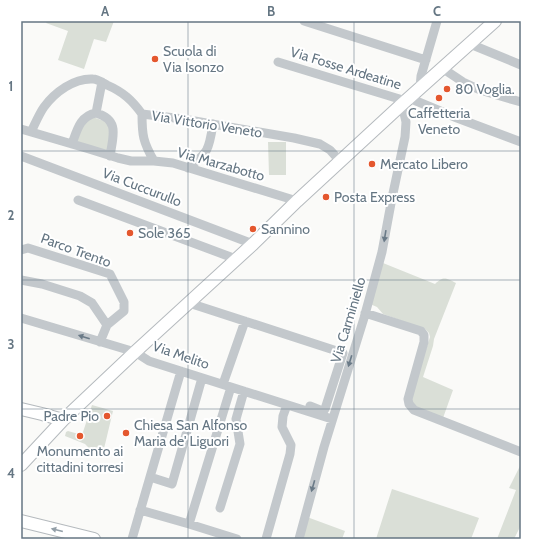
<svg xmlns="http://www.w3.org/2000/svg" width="542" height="560" viewBox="0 0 542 560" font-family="Cabin,sans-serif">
<rect width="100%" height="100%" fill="#fafaf8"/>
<path fill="#dadfd7" d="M47 21H114L106 42 94 39 84 69 58 60 68 31 46 23Z
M90 116 110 123V154L77 142 78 132Z
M268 142H286V175H269Z
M383 263 435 284C444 276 445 278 456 283L434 339 433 346 423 377 453 390 443 418 414 406 411 396 430 337 429 333 425 329 383 314 377 307 370 304Z
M92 405 113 411 102 457 88 453V447L85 444 65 436 66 432 68 431 82 435Z
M521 464V525L514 539H497L516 490 509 488Z
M392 489 479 518 471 539H376Z
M307 517 345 531 342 539H301Z"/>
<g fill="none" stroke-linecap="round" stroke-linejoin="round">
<defs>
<path id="major" d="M21 409 42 414 63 420
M21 465 63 420 135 352 253 244 297 201 400 106 495 21
M21 521 94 539"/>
</defs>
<use href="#major" stroke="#b5babe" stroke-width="14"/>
<path stroke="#c3c8cc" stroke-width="9" d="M304 21 426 60
M470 44 521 65
M278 62 406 101
M442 68 463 82 480 90 521 102
M102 82 96 113C120 120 113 136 110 156
M420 88 421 76 437 21
M409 98 457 118 521 142
M142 114C142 135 143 142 154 161
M21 129 89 149 118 158 131 161H154L173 163 297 201
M31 132C35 124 39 114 44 107 55 92 74 78 93 79 98 79 103 83 107 85 123 92 132 100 142 114L183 119 294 138 320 144 330 150 340 161
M72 144C77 130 80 116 96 113
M21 156 253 244
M188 168C209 152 209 149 213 124
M78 200 236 259
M21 250 28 248 110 274 124 302V311L107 325 100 342
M21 280 42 284 80 296 92 303 107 325
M189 303 343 353 325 409 320 410 310 406
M365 313 421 331 424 335V342L408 399 409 404 414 410 521 452
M21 318 135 352 149 361 332 419
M181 371 150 477 172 484 202 378
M223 384 245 321
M220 508 240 444 236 419 244 391
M140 510 189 524 237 539
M189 524 231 387
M132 539 150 477
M266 539 290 454 291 445 282 427 283 416 287 405
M299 539 324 447 364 318 382 252 392 198 405 137 406 122 404 113 400 106"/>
<use href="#major" stroke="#fff" stroke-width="12"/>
</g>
<defs><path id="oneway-solid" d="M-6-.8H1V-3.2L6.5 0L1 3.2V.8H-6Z"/></defs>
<g fill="#6a7a87">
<use href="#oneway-solid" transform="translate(385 236) rotate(99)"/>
<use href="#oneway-solid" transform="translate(84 337) rotate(-163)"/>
<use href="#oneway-solid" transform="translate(350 361) rotate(107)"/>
<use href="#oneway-solid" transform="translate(313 486) rotate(106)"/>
</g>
<use fill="#939fa8" href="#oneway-solid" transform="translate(57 530) rotate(-166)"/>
<path fill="none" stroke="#657683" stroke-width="1" stroke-opacity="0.55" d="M188 21V539M354 21V539M21 151H521M21 280H521M21 409H521"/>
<g fill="#e4572e" stroke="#fff" stroke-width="1.5">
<circle cx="155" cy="59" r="4"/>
<circle cx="447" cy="89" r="4"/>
<circle cx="439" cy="98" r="4"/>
<circle cx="372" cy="164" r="4"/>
<circle cx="326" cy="197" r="4"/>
<circle cx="253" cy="229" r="4"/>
<circle cx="130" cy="233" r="4"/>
<circle cx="107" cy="416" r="4"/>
<circle cx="126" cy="433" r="4"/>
<circle cx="80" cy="436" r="4"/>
</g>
<g text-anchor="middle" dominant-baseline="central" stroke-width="4" stroke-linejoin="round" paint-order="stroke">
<g font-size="14" fill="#657683" stroke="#fff" text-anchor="start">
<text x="163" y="51">Scuola di<tspan x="163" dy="16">Via Isonzo</tspan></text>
<text x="455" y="89">80 Voglia.</text>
<text x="439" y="113" text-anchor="middle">Caffetteria<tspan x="439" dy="16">Veneto</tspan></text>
<text x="380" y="164">Mercato Libero</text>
<text x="334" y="197">Posta Express</text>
<text x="261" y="229">Sannino</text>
<text x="138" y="233">Sole 365</text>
<text x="99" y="416" text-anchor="end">Padre Pio</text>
<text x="134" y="425">Chiesa San Alfonso<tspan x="134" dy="16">Maria de' Liguori</tspan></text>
<text x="80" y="451" text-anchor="middle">Monumento ai<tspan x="80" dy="16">cittadini torresi</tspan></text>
</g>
<g font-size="14" fill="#657683" stroke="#fff">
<text transform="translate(346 68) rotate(17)">Via Fosse Ardeatine</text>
<text transform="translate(207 124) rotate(9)">Via Vittorio Veneto</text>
<text transform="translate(221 164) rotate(16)">Via Marzabotto</text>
<text transform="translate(142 187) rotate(21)">Via Cuccurullo</text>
<text transform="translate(76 250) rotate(20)">Parco Trento</text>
<text transform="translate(348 320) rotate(-73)">Via Carminiello</text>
<text transform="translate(181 355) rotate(19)">Via Melito</text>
</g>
</g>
<rect width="542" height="560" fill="none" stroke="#ffffff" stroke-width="44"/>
<rect x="22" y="22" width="498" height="516" fill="none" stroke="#657683" stroke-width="1.5"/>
<g font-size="13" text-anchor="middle" font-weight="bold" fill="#657683">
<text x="105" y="16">A</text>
<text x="271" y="16">B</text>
<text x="437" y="16">C</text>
<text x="11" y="91">1</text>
<text x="11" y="220">2</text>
<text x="11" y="349">3</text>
<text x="11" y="478">4</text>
</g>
</svg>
